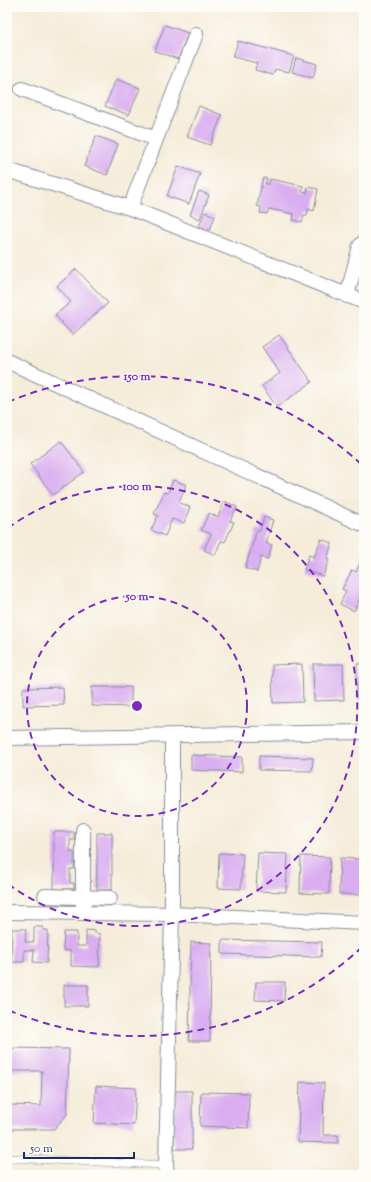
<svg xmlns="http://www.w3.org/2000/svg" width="371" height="1182" viewBox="0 0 371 1182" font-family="'Sorts Mill Goudy',serif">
<rect width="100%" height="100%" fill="#fdfcf7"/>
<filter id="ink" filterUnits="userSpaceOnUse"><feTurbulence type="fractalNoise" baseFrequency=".025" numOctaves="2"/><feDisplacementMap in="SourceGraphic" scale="8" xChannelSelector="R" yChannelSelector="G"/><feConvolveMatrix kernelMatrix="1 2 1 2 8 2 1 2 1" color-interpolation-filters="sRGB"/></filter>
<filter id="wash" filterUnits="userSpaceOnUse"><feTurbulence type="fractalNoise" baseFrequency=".012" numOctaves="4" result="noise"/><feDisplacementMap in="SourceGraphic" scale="16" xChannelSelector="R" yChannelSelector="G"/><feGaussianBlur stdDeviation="0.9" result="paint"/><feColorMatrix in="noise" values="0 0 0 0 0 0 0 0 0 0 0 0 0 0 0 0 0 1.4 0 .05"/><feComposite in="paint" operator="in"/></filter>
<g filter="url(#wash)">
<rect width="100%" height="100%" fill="#f5ecd9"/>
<g id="blocks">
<path fill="#d9adf0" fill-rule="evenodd" d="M165 25 188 33 178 59 155 51Z
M238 41 294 56 289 72 275 69 273 75 255 70 257 63 233 57Z
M296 58 317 64 313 78 292 72Z
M116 79 140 88 129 115 105 106Z
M199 106 222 115 210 145 187 137Z
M96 136 118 144 107 175 84 166Z
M178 166 200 174 189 204 167 196Z
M263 178H267L265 184H269L270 179 303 186 302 192 307 193 308 187 318 189 314 211 308 209 307 215H304L302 222 293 220 294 214 269 209 267 214 260 213 261 207 257 206Z
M199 191 209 195 200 219 190 215Z
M205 212 215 216 210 230 199 226Z
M76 269 108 303 72 335 55 315 71 302 57 286Z
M279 335 312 382 277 407 262 386 280 373 262 347Z
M61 441 84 472 53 495 30 464Z
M173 480 186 485 179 503 190 507 184 523 172 519 165 536 151 530 158 515 154 514 164 492 168 493Z
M224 501 237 507 230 521 234 522 225 542 221 541 215 555 204 550 211 534 201 530 209 513 218 517Z
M264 517 273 520 266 543 272 545 268 559 261 557 257 572 245 568 257 530 260 531Z
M321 539 332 543 327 559 329 560 323 576 304 570 309 555 314 557Z
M363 557 364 558V598L361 596 354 611 340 604 346 591 342 589 352 570 356 572Z
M302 664 303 702 273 703 272 665Z
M313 664H343L344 700 314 701Z
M357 664H364V699H357Z
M63 687 64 705 23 706V688Z
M92 687H131V707L92 706Z
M191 755 242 757V772L191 770Z
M259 756 313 758 312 771 259 770Z
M54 832H74V840H70V852H74V869H70V883H74V889H54Z
M97 833H112V890H97Z
M219 853 243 854 241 889 218 888Z
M258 853 288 854 286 892 256 891Z
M301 856 330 857 329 894 300 893Z
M340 858 364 859V895L339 894Z
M34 927H43V930H48L47 963 33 962 34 950H24V962H11L12 929H26L25 942H34Z
M86 930 95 931V933L100 934 99 967 71 966V951L63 950 64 932H77V946H86Z
M222 940 322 942 321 957 222 954Z
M191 942 211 943 210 1041H189Z
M256 982H285L284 1001 255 1000Z
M64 985H88V1006H64Z
M7 1048 69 1049 67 1114 54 1129H7ZM11 1071H42L41 1106 10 1105Z
M300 1082 324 1083 323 1135H338V1143L298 1142Z
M96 1086 136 1088 134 1125 94 1123Z
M174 1091H192V1149H174Z
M201 1092 249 1093 248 1128 200 1126Z"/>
</g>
</g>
<g filter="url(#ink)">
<use href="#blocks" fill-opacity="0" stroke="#888e9c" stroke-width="1"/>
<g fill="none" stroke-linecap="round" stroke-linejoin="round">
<defs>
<path id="lane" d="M7 1158 166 1165"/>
<path id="street" d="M22 89 156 139
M7 170 130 208 364 302
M130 208 196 34
M347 296 360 246 364 242
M7 361 364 525
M7 738 364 732
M45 896 110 898
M7 912 172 914 364 923
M83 913V830
M167 1175 166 1165 172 914V736"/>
</defs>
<use href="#lane" stroke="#888e9c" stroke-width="8"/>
<use href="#street" stroke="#888e9c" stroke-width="16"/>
<use href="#lane" stroke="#fff" stroke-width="7"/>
<use href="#street" stroke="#fff" stroke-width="14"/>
</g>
</g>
<g fill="none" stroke="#7b2cbf" stroke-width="2" stroke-dasharray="7 5">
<circle cx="137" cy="706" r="110"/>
<path d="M8 528A220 220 0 1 1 8 884"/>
<path d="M362 947A330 330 0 0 1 8 1010M8 402A330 330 0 0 1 362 465"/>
</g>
<circle cx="137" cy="706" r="6" fill="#7b2cbf" stroke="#fdfcf7" stroke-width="2"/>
<g font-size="12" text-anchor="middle" font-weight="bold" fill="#7b2cbf" stroke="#fdfcf7" stroke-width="3" stroke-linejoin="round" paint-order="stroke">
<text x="137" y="380">150 m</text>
<text x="137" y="490">100 m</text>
<text x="137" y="600">50 m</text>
</g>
<rect width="371" height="1182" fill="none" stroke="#fdfcf7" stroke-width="24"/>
<path d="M24 1152v6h110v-6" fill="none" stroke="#1b2f5e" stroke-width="2"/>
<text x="30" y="1152" font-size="12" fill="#1b2f5e" stroke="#fdfcf7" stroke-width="3" paint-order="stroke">50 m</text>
</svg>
